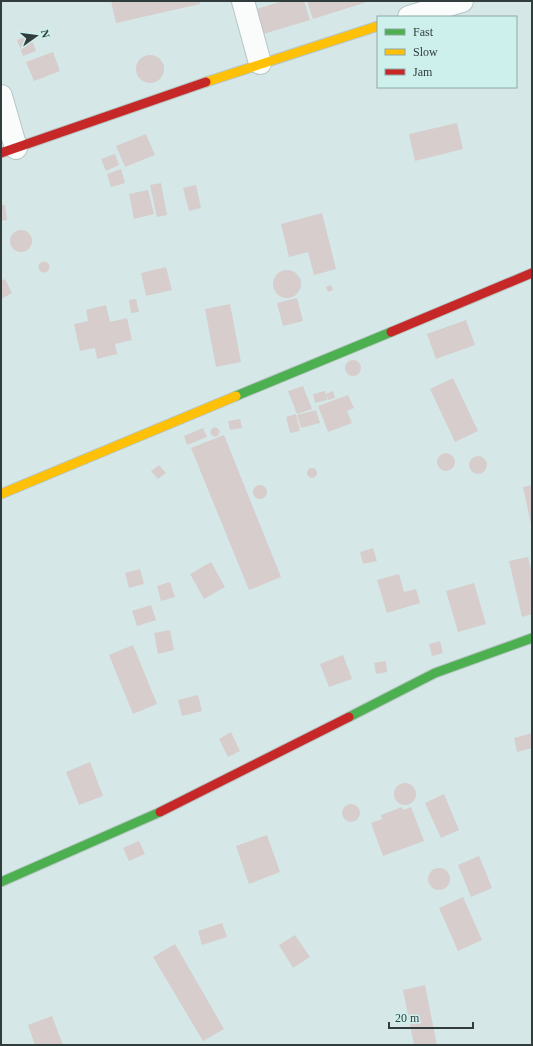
<svg xmlns="http://www.w3.org/2000/svg" width="533" height="1046" viewBox="0 0 533 1046" font-family="Georgia,serif">
<rect width="100%" height="100%" fill="#d5e8e7"/>
<path fill="#d6cdcc" d="M111 1H199L200 4 116 23Z
M283 1H304L310 20 260 35 253 10Z
M307 1H370L313 19Z
M30 35 36 51 23 56 17 40Z
M53 52 60 71 34 81 26 62Z
M136 69a14 14 0 1 1 28 0a14 14 0 1 1-28 0Z
M457 123 463 149 415 161 409 134Z
M146 134 155 155 125 167 116 146Z
M115 154 119 165 106 171 101 159Z
M121 169 125 183 111 187 107 174Z
M161 183 167 215 157 217 150 185Z
M196 185 201 208 189 211 183 188Z
M148 190 154 214 134 219 129 194Z
M1 205H5L7 220 1 221Z
M322 213 336 269 314 275 308 252 289 257 281 224Z
M10 241a11 11 0 1 1 22 0a11 11 0 1 1-22 0Z
M38.5 267a5.5 5.5 0 1 1 11 0a5.5 5.5 0 1 1-11 0Z
M166 267 172 290 146 296 141 273Z
M273 284a14 14 0 1 1 28 0a14 14 0 1 1-28 0Z
M5 279 12 293 1 299V281Z
M331 285 333 290 328 292 326 287Z
M297 298 303 321 283 326 277 303Z
M136 299 139 312 131 313 129 300Z
M230 304 241 362 216 367 205 309Z
M106 305 110 322 127 318 132 340 115 344 117 354 97 359 95 348 80 351 74 324 88 321 86 310Z
M466 320 475 345 436 359 427 334Z
M345 368a8 8 0 1 1 16 0a8 8 0 1 1-16 0Z
M453 378 478 431 455 442 430 389Z
M303 386 312 409 297 414 288 391Z
M325 391 327 400 315 403 313 394Z
M333 391 335 398 328 400 326 394Z
M348 395 354 408 347 411 352 423 328 432 318 406Z
M316 410 320 423 301 428 297 415Z
M296 414 300 431 290 433 286 417Z
M240 419 242 428 230 430 228 421Z
M210.5 432a4.5 4.5 0 1 1 9 0a4.5 4.5 0 1 1-9 0Z
M203 428 207 437 187 445 184 436Z
M224 435 281 577 249 590 191 448Z
M437 462a9 9 0 1 1 18 0a9 9 0 1 1-18 0Z
M469 465a9 9 0 1 1 18 0a9 9 0 1 1-18 0Z
M159 465 166 473 158 479 151 471Z
M307 473a5 5 0 1 1 10 0a5 5 0 1 1-10 0Z
M253 492a7 7 0 1 1 14 0a7 7 0 1 1-14 0Z
M532 485V524H531L523 487Z
M373 548 377 561 363 564 360 552Z
M528 557 532 574V614L522 617 509 561Z
M211 562 225 587 204 599 190 574Z
M140 569 144 584 129 588 125 573Z
M399 574 404 592 416 589 420 603 387 613 377 580Z
M170 582 175 597 161 601 157 586Z
M474 583 486 624 458 632 446 591Z
M151 605 156 620 137 626 132 611Z
M170 630 174 650 158 654 154 633Z
M440 641 443 653 432 656 429 644Z
M133 645 157 704 133 714 109 655Z
M343 655 352 679 329 687 320 664Z
M386 661 387 672 376 674 374 663Z
M198 695 202 711 182 716 178 700Z
M231 732 240 751 228 757 219 739Z
M532 733V748L517 752 514 738Z
M90 762 103 796 79 805 66 772Z
M394 794a11 11 0 1 1 22 0a11 11 0 1 1-22 0Z
M444 794 459 830 441 838 425 803Z
M342 813a9 9 0 1 1 18 0a9 9 0 1 1-18 0Z
M402 807 403 810 411 807 424 841 383 856 371 823 382 819 381 815Z
M267 835 280 872 249 884 236 846Z
M139 841 145 854 129 861 123 848Z
M479 856 492 888 471 897 458 865Z
M428 879a11 11 0 1 1 22 0a11 11 0 1 1-22 0Z
M463 897 482 940 458 951 439 908Z
M222 923 227 937 202 945 198 931Z
M295 935 310 957 293 968 279 945Z
M175 944 224 1029 203 1041 153 957Z
M425 985 437 1045H414L403 990Z
M52 1016 63 1045H35L28 1025Z"/>
<g fill="none" stroke-linecap="round" stroke-linejoin="round">
<defs>
<path id="street" d="M243 1 260 63
M409 17 462 1
M1 96 16 148"/>
<path id="fast" d="M236 396 391 332
M349 717 435 673 532 638
M1 882 160 812"/>
<path id="slow" d="M206 82 378 26
M1 494 236 396"/>
<path id="jam" d="M1 153 206 82
M391 332 532 273
M160 812 349 717"/>
</defs>
<use href="#street" stroke="#b7c5c4" stroke-width="24"/>
<use href="#fast" stroke="#b7c5c4" stroke-width="11"/>
<use href="#slow" stroke="#b7c5c4" stroke-width="11"/>
<use href="#jam" stroke="#b7c5c4" stroke-width="11"/>
<use href="#street" stroke="#f9fcfb" stroke-width="22"/>
<use href="#fast" stroke="#4caf50" stroke-width="9"/>
<use href="#slow" stroke="#ffc107" stroke-width="9"/>
<use href="#jam" stroke="#c62828" stroke-width="9"/>
</g>
<rect width="533" height="1046" fill="none" stroke="#303d3c" stroke-width="4"/>
<rect x="377" y="16" width="140" height="72" fill="#cdf0ed" stroke="#8ea8a6"/>
<rect x="385" y="29" width="20" height="6" fill="#4caf50" stroke="#8ea8a6"/>
<text x="413" y="36" font-size="12" fill="#303d3c">Fast</text>
<rect x="385" y="49" width="20" height="6" fill="#ffc107" stroke="#8ea8a6"/>
<text x="413" y="56" font-size="12" fill="#303d3c">Slow</text>
<rect x="385" y="69" width="20" height="6" fill="#c62828" stroke="#8ea8a6"/>
<text x="413" y="76" font-size="12" fill="#303d3c">Jam</text>
<g transform="translate(36 36) rotate(76)" stroke="#cdf0ed" stroke-width="3" paint-order="stroke">
<path d="M0-3L7 15L0 10L-7 15Z" fill="#303d3c"/>
<text y="-6" font-size="11" font-weight="bold" text-anchor="middle" fill="#303d3c">N</text>
</g>
<path d="M389 1022v6h84v-6" fill="none" stroke="#303d3c" stroke-width="2"/>
<text x="395" y="1022" font-size="12" fill="#303d3c" stroke="#cdf0ed" stroke-width="3" paint-order="stroke">20 m</text>
</svg>
